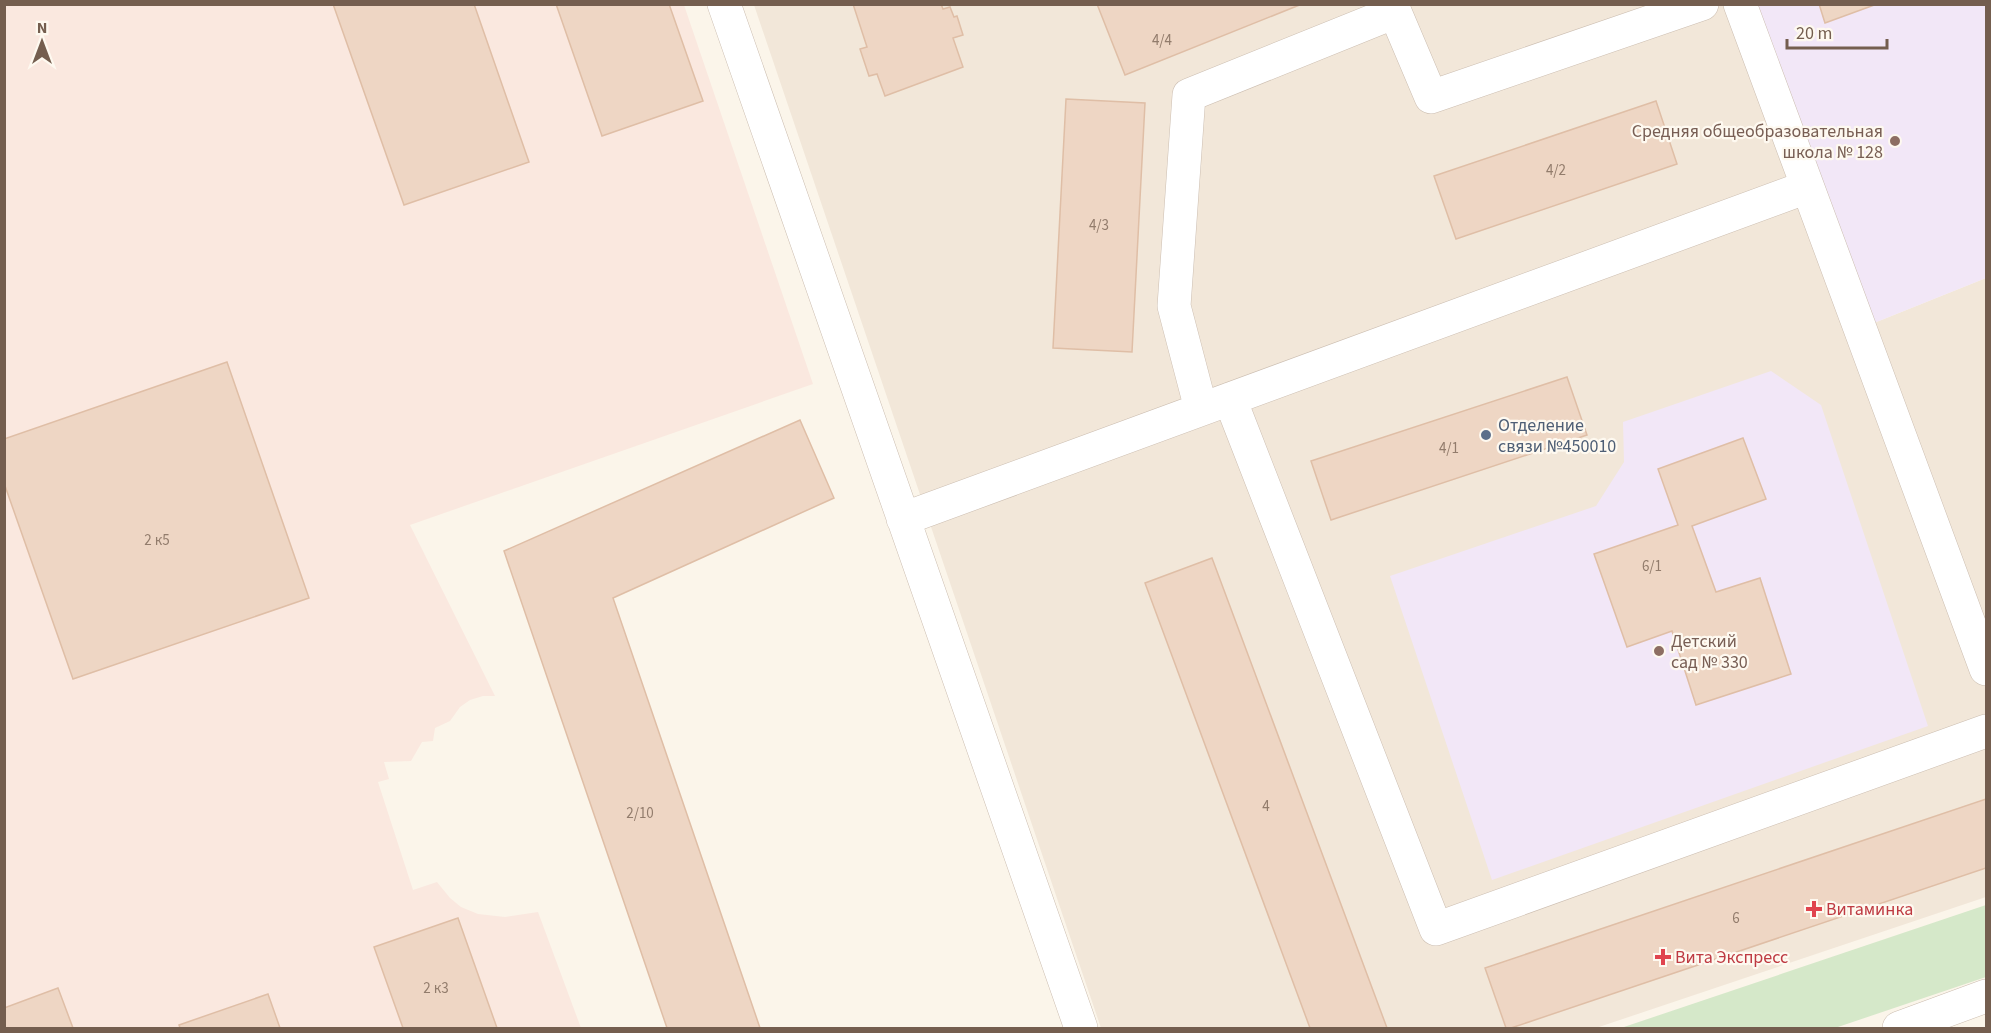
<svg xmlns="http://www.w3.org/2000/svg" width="1991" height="1033" viewBox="0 0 1991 1033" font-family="'Source Sans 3',sans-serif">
<rect width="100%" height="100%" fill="#fbf5ea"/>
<path fill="#f2e7d9" d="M754 5H1755L1869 325 1986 278V897L1596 1028H1101Z"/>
<path fill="#fae8df" d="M5 5H684L813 384 410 525 495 696H483L470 700 460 707 450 721 435 728 433 741 422 742 411 761 384 762 389 779 378 782 413 890 437 882 450 898 461 907 478 914 505 917 538 912 581 1028H5Z"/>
<path fill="#f2e7f7" d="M1755 5H1986V278L1869 325Z
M1771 371 1821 405 1928 726 1492 880 1390 576 1596 506 1624 462 1623 422Z"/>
<path fill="#d5e8c9" d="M1986 905V977L1835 1028H1621Z"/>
<path fill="#eed6c4" stroke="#dfbea6" stroke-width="1.5" d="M333 4H474L529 162 404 205Z
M556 4H669L703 101 602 136Z
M853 4H941L943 9 950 7 954 17 957 16 963 35 953 38 963 67 885 96 877 74 869 76 860 49 867 47Z
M1097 4H1302L1125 75Z
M1819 4H1877L1825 23Z
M1066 99 1145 103 1132 352 1053 348Z
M1656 101 1677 164 1456 239 1434 176Z
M227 362 309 598 73 679 4 483V439Z
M1567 377 1587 435 1331 520 1311 461Z
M800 420 834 498 613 598 760 1028H667L504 551Z
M1743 438 1766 499 1692 526 1716 592 1760 578 1791 674 1696 705 1672 631 1627 647 1594 554 1678 525 1658 469Z
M1212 558 1387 1028H1310L1145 583Z
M1986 799V868L1511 1028H1506L1485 968Z
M458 918 497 1028H403L374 947Z
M58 988 73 1028H4V1008Z
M268 994 280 1028H180L179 1025Z"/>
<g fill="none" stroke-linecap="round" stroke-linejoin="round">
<defs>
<path id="minor" d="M724 4 1081 1028
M1740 4 1986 669
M1395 12 1431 97 1702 4
M1230 399 1436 929 1986 731
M1201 409 1174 306 1189 95 1395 12 1392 4
M903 519 1807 187
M1899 1028 1986 996"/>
</defs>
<use href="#minor" stroke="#ccbeb1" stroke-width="34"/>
<use href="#minor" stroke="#fff" stroke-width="33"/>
</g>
<g fill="#8d6e63" stroke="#fef9f0" stroke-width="2">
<circle cx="1895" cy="141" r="6"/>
<circle cx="1659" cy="651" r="6"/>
</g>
<circle fill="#5c6f8a" stroke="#fef9f0" stroke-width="2" cx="1486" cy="435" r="6"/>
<g fill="#e0444e" stroke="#fef9f0" stroke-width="2">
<path d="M1811 900h6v6h6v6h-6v6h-6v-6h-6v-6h6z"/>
<path d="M1660 948h6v6h6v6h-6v6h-6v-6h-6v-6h6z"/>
</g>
<g text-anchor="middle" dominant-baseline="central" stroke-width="4.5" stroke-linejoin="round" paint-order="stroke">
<g font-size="15" fill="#927c6c">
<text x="1162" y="40">4/4</text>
<text x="1556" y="170">4/2</text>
<text x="1099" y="225">4/3</text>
<text x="1449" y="448">4/1</text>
<text x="157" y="540">2 к5</text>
<text x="1652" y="566">6/1</text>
<text x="1266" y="806">4</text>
<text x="640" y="813">2/10</text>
<text x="1736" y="918">6</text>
<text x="436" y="988">2 к3</text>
</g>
<g font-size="18" fill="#785e54" stroke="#fef9f0" text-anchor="end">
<text x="1883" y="131">Средняя общеобразовательная<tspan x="1883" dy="21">школа № 128</tspan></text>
<text x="1671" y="641" text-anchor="start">Детский<tspan x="1671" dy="21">сад № 330</tspan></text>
</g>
<g font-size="18" fill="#4e5e75" stroke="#fef9f0" text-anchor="start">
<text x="1498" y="425">Отделение<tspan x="1498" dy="21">связи №450010</tspan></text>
</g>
<g font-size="18" fill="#be3a42" stroke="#fef9f0" text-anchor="start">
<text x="1826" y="909">Витаминка</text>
<text x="1675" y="957">Вита Экспресс</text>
</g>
</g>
<rect width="1991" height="1033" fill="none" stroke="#745e4f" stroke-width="12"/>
<g transform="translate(42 42)" stroke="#fef9f0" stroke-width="4.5" paint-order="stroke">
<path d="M0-4.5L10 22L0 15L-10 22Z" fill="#745e4f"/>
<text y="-9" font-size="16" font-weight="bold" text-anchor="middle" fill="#745e4f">N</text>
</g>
<path d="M1787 39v9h100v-9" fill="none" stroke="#745e4f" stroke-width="3"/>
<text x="1796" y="39" font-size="18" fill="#745e4f" stroke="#fef9f0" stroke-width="4.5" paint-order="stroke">20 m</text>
</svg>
